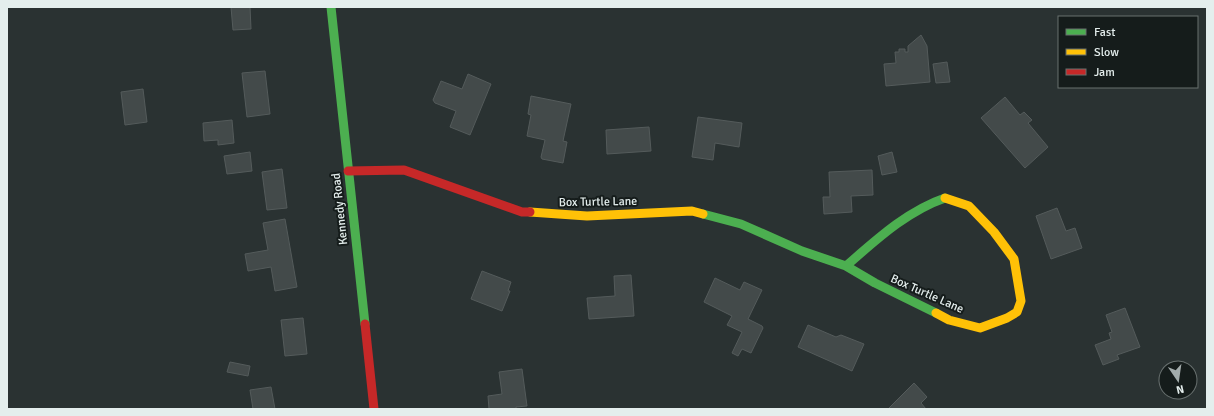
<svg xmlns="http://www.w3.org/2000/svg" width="1214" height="416" viewBox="0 0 1214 416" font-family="Signika,sans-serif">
<rect width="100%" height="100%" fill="#2a3232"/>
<path fill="#434a4a" stroke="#545b5b" d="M231 7H250L251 29 233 30Z
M921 35 927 46 930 82 886 86 884 64 896 63 895 52H899V49H905V52H908V46Z
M947 62 950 82 936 83 933 64Z
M265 71 270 114 247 117 242 73Z
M468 74 491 84 470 135 450 127 456 111 435 103 433 100 441 81 462 89Z
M143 89 147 122 125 125 121 92Z
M531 96 571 104 563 141 567 142 563 163 542 159 541 157 545 140 527 136 531 115 528 114Z
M1005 97 1020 115 1024 112 1032 120 1028 123 1048 147 1025 168 981 118Z
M698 117 742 123 739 147 715 143 713 160 692 157Z
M232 120 234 143 218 145V140L204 141 203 123Z
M649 127 651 151 607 154 606 130Z
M250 152 252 171 227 174 224 156Z
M892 152 897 172 882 175 878 156Z
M282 169 287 208 267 210 262 172Z
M872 170 873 195 851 196 852 212 824 214 823 197H830L829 172Z
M1057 208 1066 231 1075 228 1082 248 1051 259 1036 216Z
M285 219 297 287 275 291 271 267 248 271 245 254 268 250 263 223Z
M482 271 511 282 508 291H510L502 311 471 299Z
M631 275 634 316 589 319 587 298 615 296 614 276Z
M715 278 740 290 744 282 762 290 748 319 762 326 763 328 751 353 742 349 738 356 732 353 742 332 727 325 732 316 704 302Z
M1125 308 1140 347 1117 355 1119 359 1103 365 1095 345 1111 339 1109 333 1112 332 1106 315Z
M303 318 307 354 285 356 281 320Z
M808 325 836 337 841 335 864 344 852 371 798 347Z
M230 362 250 366 248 376 227 372Z
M522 369 527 406 516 407V409H489L488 396 502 394 499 372Z
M914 383 927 397 921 403 926 409H888Z
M271 387 275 409H253L250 390Z"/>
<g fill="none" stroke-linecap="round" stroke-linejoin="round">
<path stroke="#4caf50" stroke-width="9" d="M331 7 365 324
M703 214 741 224 802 251 846 266
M936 313 875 283 846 266C876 240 907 211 945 198"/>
<path stroke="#ffc107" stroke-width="9" d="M530 212 587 216 692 211 703 214
M936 313 949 320 980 328 1007 318 1017 312 1021 301 1014 259 994 232 969 206 945 198"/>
<path stroke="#c62828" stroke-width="9" d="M348 171 404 170 522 212H530
M365 324 374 409"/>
</g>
<g text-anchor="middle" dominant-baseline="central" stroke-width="4" stroke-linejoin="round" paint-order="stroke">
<g font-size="12" fill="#e4eeed" stroke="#151c1b">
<text transform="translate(598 202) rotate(-1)">Box Turtle Lane</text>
<text transform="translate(340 209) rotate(-96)">Kennedy Road</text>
<text transform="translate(927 294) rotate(24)">Box Turtle Lane</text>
</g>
</g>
<rect width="1214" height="416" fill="none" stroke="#e4eeed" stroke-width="16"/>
<rect x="1058" y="16" width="140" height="72" fill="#151c1b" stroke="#68706f"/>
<rect x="1066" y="29" width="20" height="6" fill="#4caf50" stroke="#68706f"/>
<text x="1094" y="36" font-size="12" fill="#e4eeed">Fast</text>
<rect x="1066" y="49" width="20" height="6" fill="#ffc107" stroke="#68706f"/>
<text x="1094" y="56" font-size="12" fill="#e4eeed">Slow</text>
<rect x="1066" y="69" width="20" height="6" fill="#c62828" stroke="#68706f"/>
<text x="1094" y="76" font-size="12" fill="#e4eeed">Jam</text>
<g transform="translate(1178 380) rotate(167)"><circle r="19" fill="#151c1b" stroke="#68706f"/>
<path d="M0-3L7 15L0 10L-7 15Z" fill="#a3acac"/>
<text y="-6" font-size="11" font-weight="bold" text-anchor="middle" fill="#e4eeed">N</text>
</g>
</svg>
